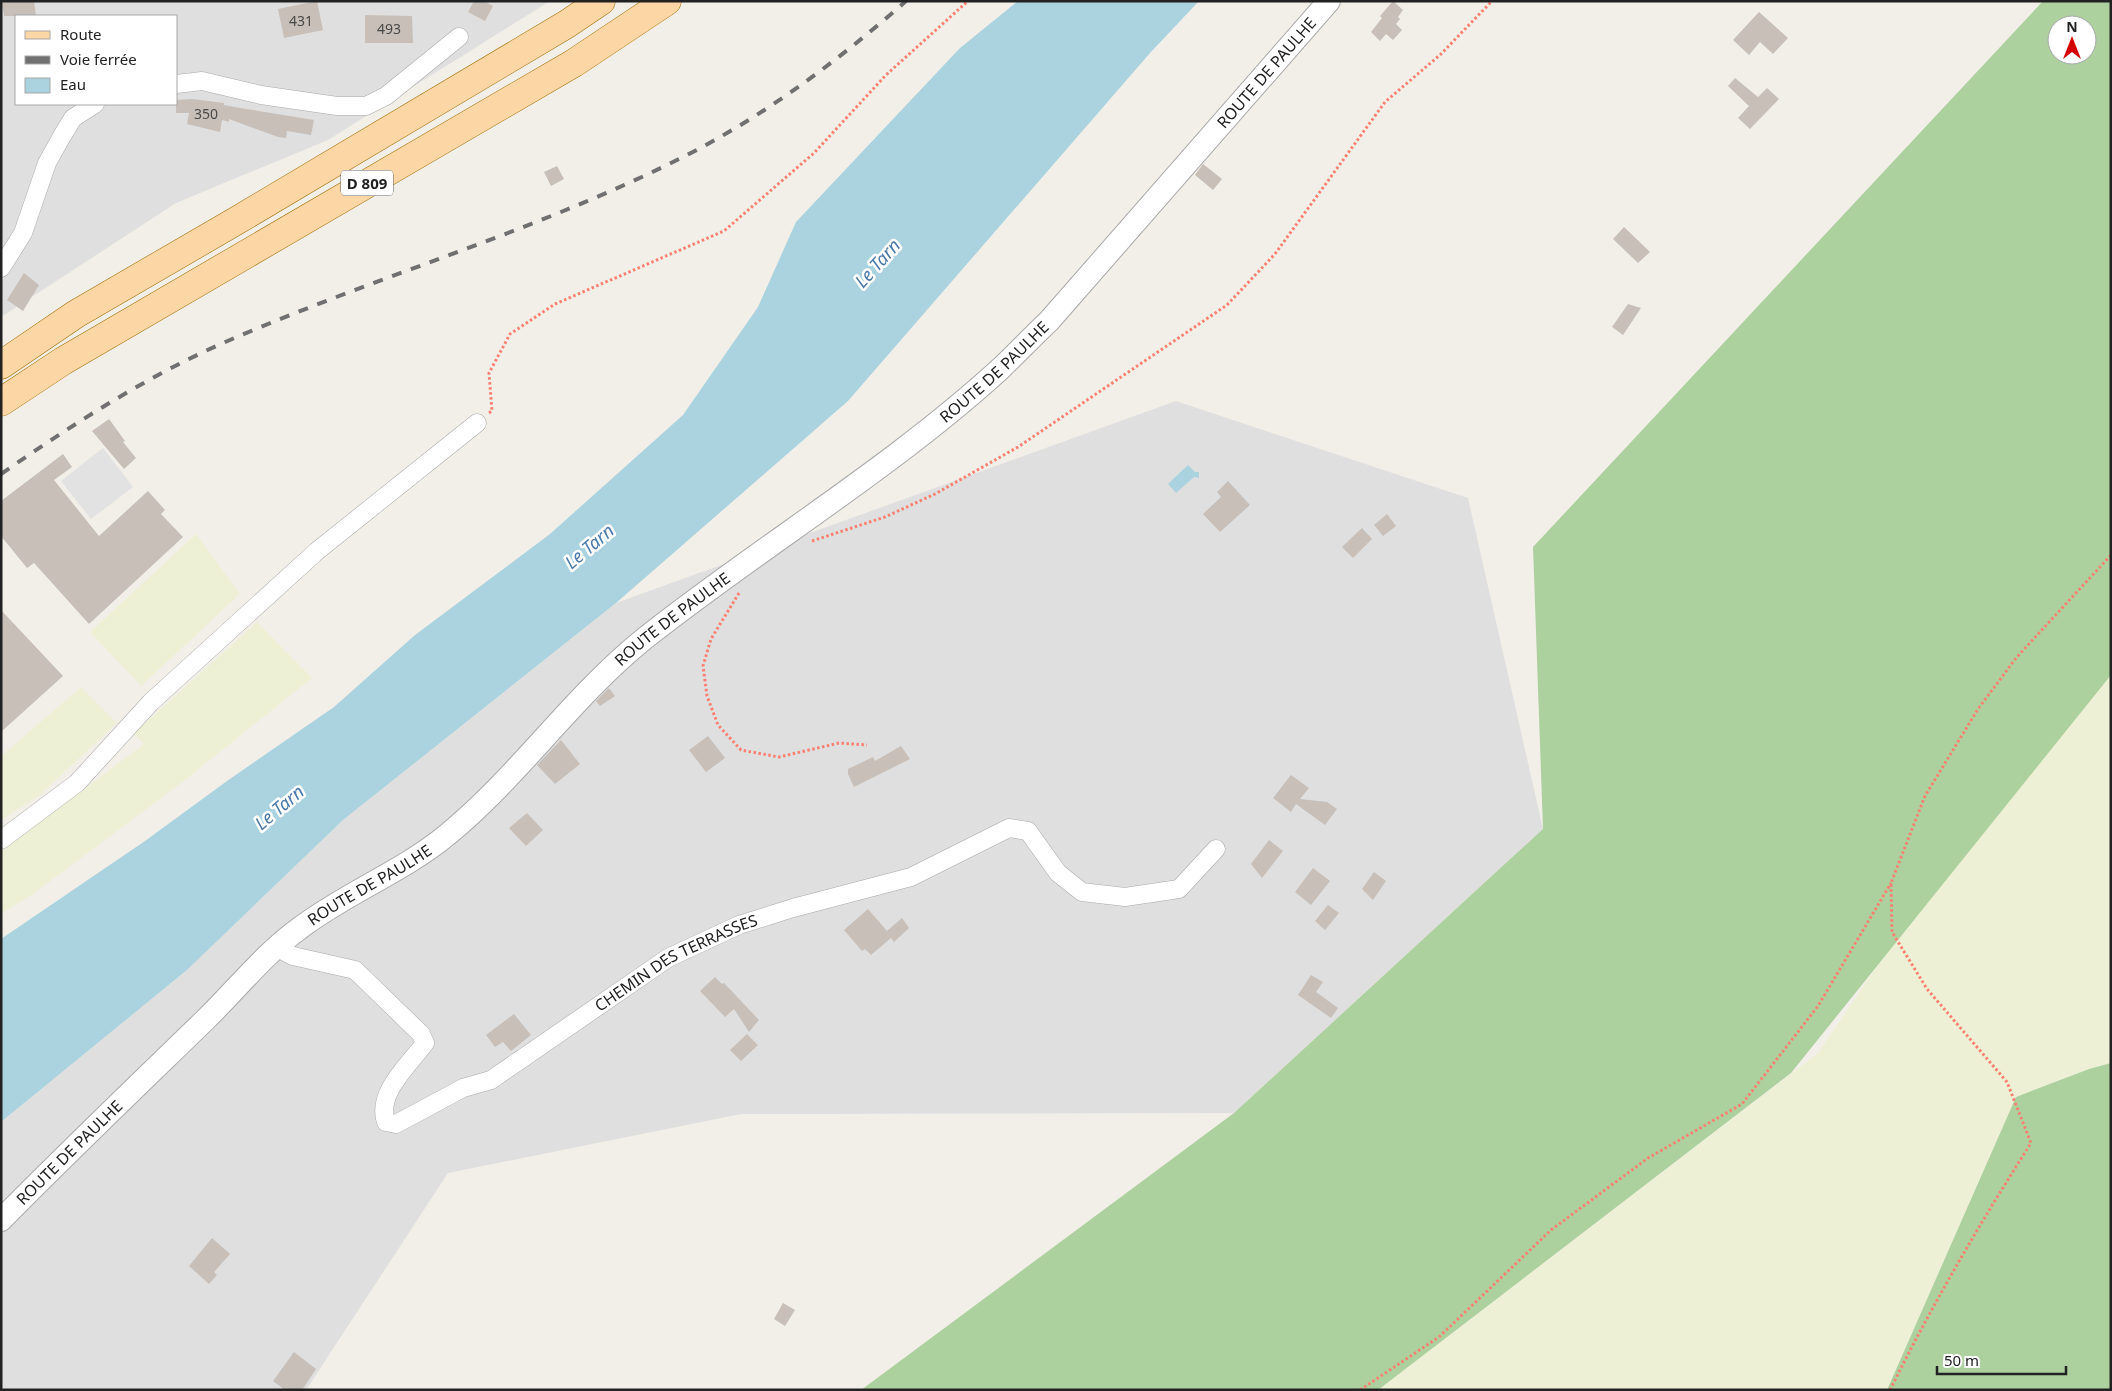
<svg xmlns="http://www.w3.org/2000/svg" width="2112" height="1391" viewBox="0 0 2112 1391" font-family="'Noto Sans',sans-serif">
<rect width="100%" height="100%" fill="#f2efe9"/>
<path fill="#e0dfdf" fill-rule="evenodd" d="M1 1H550L328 140 176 203 1 317ZM16 16H176V104H16Z
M1176 401 1468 498 1543 829 1234 1113 741 1114 448 1173 306 1390H1V1122L187 970 343 820 616 603Z"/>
<path fill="#eef0d5" d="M196 534 240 594 141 686 90 632Z
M257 622 312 678 180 784 30 896 1 914V848L20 837 144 744 134 733Z
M2111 638V1063L2089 1069 2016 1097 1887 1390H1378L1818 1053 2082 664Z
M81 687 117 723 40 795 1 820V756Z"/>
<path fill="#add19e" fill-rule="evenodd" d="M2043 1H2111V675L1791 1073 1378 1390H861L1234 1113 1543 829 1533 547ZM2057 25H2087V55H2057Z
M2111 1063V1390H1887L2016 1097 2089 1069Z"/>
<path fill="#e2e2e2" d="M103 448 133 487 91 519 61 481Z"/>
<path fill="#aad3df" d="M1018 1H1199L1150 53 848 401 616 603 343 820 187 970 1 1122V939L145 841 227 781 334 707 415 635 550 534 683 415 758 307 796 222 960 48Z
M1188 465 1195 472H1199V478L1194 477 1176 493 1168 484Z"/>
<path fill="#c7bfb8" d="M11 1H34L36 16H4L2 3Z
M317 1 323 30 284 38 278 9Z
M474 1H484L493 6 485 21 468 12Z
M1393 1 1403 10 1398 17 1400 19 1396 24 1402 30 1393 40 1386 34 1380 41 1371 32 1382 18 1380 16Z
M1759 12 1788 38 1773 54 1760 42 1749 55 1733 40Z
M365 15 412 16 413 43H365Z
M1735 78 1758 97 1767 88 1779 99 1750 129 1738 118 1749 106 1728 86Z
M192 99 224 103V105L246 109 314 120 311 135 287 131 286 138 278 137 229 119V122L222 120 220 132 187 124 189 113H176V100Z
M1203 164 1222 179 1213 190 1195 175Z
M557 166 564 179 551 186 544 172Z
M1624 227 1650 252 1638 263 1613 239Z
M24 273 39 285 23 311 7 300Z
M1628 304 1641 308 1623 335 1612 327Z
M109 419 125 441 123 442 136 458 124 469 92 431Z
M63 454 72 467 54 480 99 536 148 491 165 510 161 514 183 537 89 624 34 563 27 568 1 536V501Z
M1228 481 1250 505 1220 532 1203 514 1221 497 1217 492Z
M1387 514 1396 526 1383 536 1374 525Z
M1362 528 1372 539 1353 558 1342 547Z
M1 610 63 676 1 732Z
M609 688 615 696 600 706 596 701Z
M708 736 725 758 706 772 689 750Z
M561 740 580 764 555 784 537 765Z
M901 746 910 759 854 787 848 774V769L873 757 875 761Z
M1291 775 1309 788 1300 799 1327 802 1337 809 1325 825 1296 804 1291 812 1273 798Z
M527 813 543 830 526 846 509 828Z
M1269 840 1283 851 1262 878 1251 864Z
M1313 868 1330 881 1311 905 1295 892Z
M1374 872 1386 881 1373 900 1362 889Z
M1328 905 1339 913 1325 930 1315 921Z
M868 909 887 931 902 918 909 928 894 942 891 938 871 955 865 949 862 951 844 930Z
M1311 975 1323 982 1316 992 1338 1008 1331 1018 1298 995Z
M715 977 722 984 724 983 759 1020 749 1032 734 1009 725 1017 700 991Z
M514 1014 531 1035 511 1051 503 1042 495 1047 486 1035Z
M747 1034 758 1045 741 1061 730 1050Z
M212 1238 230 1254 214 1272 217 1275 209 1284 189 1266Z
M783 1303 795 1310 785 1326 774 1319Z
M294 1352 316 1369 302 1390H285L273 1381Z"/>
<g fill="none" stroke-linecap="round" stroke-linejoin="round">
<defs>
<g id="minor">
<path d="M176 84 202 81 261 95 337 106H366L386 96 459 37"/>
<path d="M1 268 23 233 47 163 62 136 73 118 95 104"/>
<path d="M1 840 77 783 151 702 317 551 477 423"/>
<path id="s1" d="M276 947 293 956 355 970 421 1034 425 1043C409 1065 376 1093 386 1122L396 1124 463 1088 491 1080 668 958 739 925 793 908 911 877 1009 828 1028 831 1058 873 1082 892 1125 897 1179 889 1216 849"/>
</g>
<g id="tertiary">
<path id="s2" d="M1 1220C68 1152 137 1086 205 1020 237 989 264 954 300 928 346 893 402 872 447 835 519 776 572 697 644 639 760 547 889 470 999 370 1016 354 1032 337 1049 321L1329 1"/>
</g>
<path id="primary" d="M1 365 76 314 236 221 567 24 601 1
M1 402 63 361 574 63 667 1"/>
</defs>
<use href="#minor" stroke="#a9a9a9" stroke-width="19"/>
<use href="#tertiary" stroke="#a9a9a9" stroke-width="24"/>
<use href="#primary" stroke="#a06b00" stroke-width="29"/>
<path stroke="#fa8072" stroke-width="3" stroke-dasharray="2.5 2.5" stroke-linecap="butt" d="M489 413 492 411 489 373 510 334 555 304 724 231 814 153 886 75 968 1
M812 541 885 517 935 494 1018 447 1227 305 1275 254 1385 102 1441 54 1492 1
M739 593 711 639 703 666 707 696 718 725 741 750 779 757 839 743 867 745
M1360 1390 1439 1337 1551 1230 1648 1158 1742 1104 1818 1006 1891 883
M1890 1390C1932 1305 1980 1223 2031 1143L2007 1082 1927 989 1892 932 1891 883 1925 796 1978 709 2016 658 2111 555"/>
<use href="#minor" stroke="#fff" stroke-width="18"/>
<use href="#tertiary" stroke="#fff" stroke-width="22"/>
<use href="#primary" stroke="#fcd6a4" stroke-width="28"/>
<path stroke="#707070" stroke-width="4" stroke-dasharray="10 10" stroke-linecap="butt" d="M1 474C72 425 144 378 223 343 376 276 538 231 687 155 767 114 839 60 906 1"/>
</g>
<g text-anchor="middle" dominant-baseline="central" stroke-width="5" stroke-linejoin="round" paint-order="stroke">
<g font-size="14" fill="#4b4948">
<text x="301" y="20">431</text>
<text x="389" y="28">493</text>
<text x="206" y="113">350</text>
</g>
<rect fill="#fff" stroke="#646464" stroke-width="1" x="341" y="170.5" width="52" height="25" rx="4"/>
<g font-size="15" font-weight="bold" fill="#222">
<text x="367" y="183">D 809</text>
</g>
<g font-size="16" fill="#222" stroke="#fff">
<text stroke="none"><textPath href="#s2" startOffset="1716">ROUTE DE PAULHE</textPath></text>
<text stroke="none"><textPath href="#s2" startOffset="1311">ROUTE DE PAULHE</textPath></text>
<text stroke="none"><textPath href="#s2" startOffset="905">ROUTE DE PAULHE</textPath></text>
<text stroke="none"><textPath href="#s2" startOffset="500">ROUTE DE PAULHE</textPath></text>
<text stroke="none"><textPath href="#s1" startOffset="612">CHEMIN DES TERRASSES</textPath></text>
<text stroke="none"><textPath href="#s2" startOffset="96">ROUTE DE PAULHE</textPath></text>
</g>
<g font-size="18" font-style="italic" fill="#4a7aab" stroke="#fff">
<text transform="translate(877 263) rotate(-48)">Le Tarn</text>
<text transform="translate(589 546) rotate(-40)">Le Tarn</text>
<text transform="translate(279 807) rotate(-40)">Le Tarn</text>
</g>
</g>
<rect width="2112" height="1391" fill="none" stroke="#222222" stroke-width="5"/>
<rect x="15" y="15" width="162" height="90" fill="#ffffff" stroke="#a7a7a7"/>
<rect x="25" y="31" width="25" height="8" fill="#fcd6a4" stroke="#a7a7a7"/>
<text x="60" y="40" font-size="15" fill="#222222">Route</text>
<rect x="25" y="56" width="25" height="8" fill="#707070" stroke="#a7a7a7"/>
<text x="60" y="65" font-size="15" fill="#222222">Voie ferrée</text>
<rect x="25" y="78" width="25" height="15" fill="#aad3df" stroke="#a7a7a7"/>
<text x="60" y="90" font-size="15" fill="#222222">Eau</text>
<g transform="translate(2072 40)"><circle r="24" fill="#ffffff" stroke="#a7a7a7"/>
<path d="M0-4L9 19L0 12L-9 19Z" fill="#d40000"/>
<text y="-8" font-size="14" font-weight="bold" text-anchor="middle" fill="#222222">N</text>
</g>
<path d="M1937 1366v8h129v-8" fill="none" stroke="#222222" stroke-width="2.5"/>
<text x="1944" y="1366" font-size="15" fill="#222222" stroke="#ffffff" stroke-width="4" paint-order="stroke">50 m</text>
</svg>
